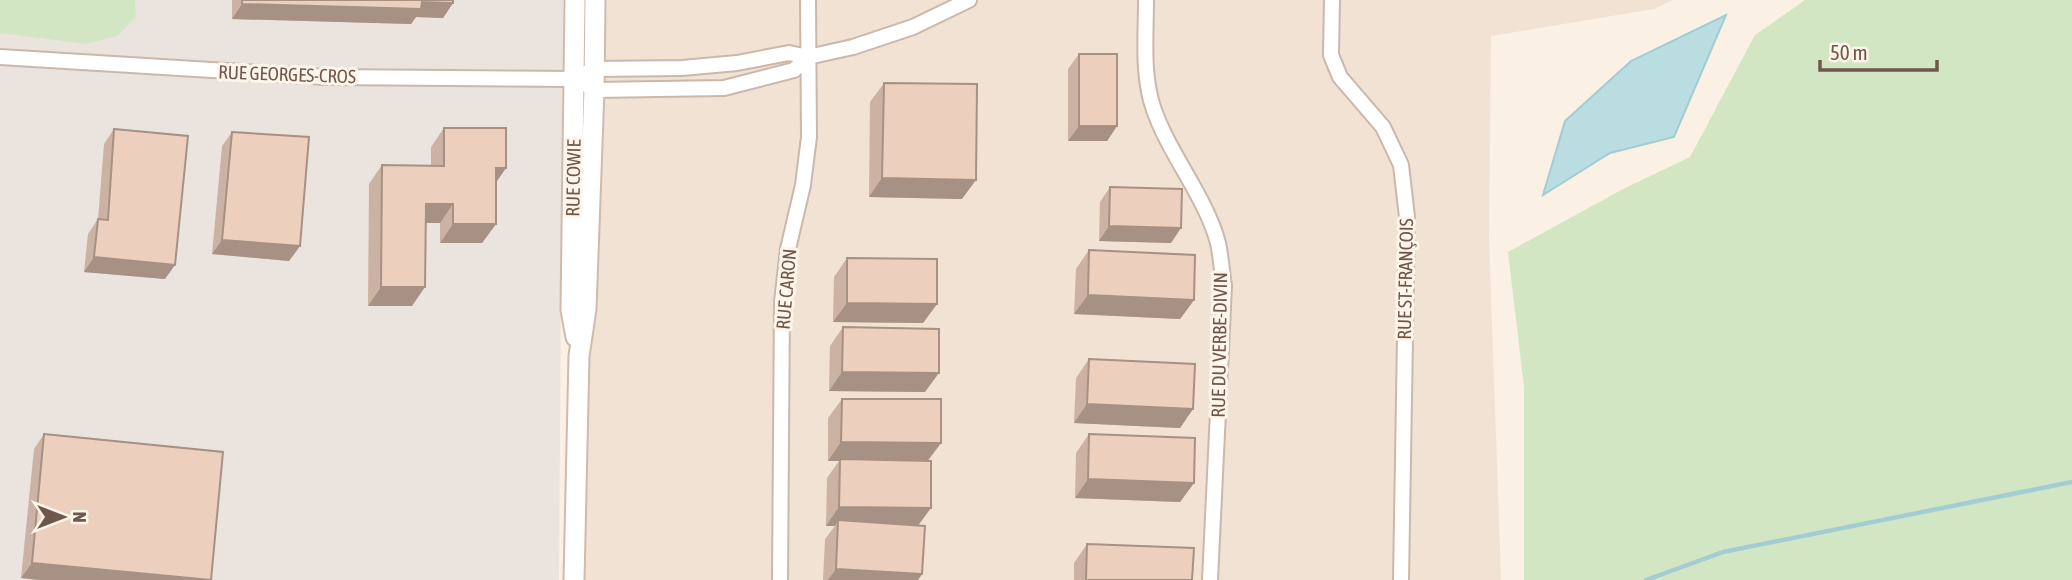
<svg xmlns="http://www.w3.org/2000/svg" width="2072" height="580" viewBox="0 0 2072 580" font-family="'Asap Condensed',sans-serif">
<rect width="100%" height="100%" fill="#faf1e4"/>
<path fill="#f1e2d3" d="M575 0H1673L1654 9 1491 36 1489 235 1501 580H574Z"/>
<path fill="#eae3de" d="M0 0H563L559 580H0Z"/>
<path fill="#d3e6c3" d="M0 0H135L136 16 117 36 86 44 0 33Z
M1805 0H2072V580H1524V387L1508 252 1623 189 1690 157 1755 35Z"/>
<path fill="#badde2" stroke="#a1cdd3" stroke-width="2" d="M1726 15 1674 137 1610 153 1543 195 1565 121 1631 61Z"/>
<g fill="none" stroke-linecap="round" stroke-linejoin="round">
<path stroke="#a1cdd3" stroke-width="4.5" d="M1646 580 1723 552 2072 482"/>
<defs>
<path id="street" d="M1146 0C1146 35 1142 74 1153 107 1168 153 1206 197 1218 243 1221 257 1222 272 1224 286L1210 580
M1332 0 1331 55 1340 77 1383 127 1401 165 1407 217 1401 580
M0 57 325 77 574 79 594 69 682 68 737 63 789 53 808 57 853 47 913 27 969 0
M588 86 594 90 724 88 794 70 808 57
M780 580 782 302 788 249 803 185 809 137 808 0"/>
<path id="secondary" d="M575 0 571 310 576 337
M574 580 579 356 586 309 594 90 595 0"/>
</defs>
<use href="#street" stroke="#cab8ab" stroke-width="18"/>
<use href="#secondary" stroke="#cfbaac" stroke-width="23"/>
<use href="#street" stroke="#fff" stroke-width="14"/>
<use href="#secondary" stroke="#fff" stroke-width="19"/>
</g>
<path fill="#ccb2a3" d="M232 0H453V3L443 18 416 17 411 24 232 19Z
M1079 54 1117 126 1107 141H1068V69Z
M884 83 962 199 869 197 870 102Z
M444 128 506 168 496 182V224L482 243H440V223H426L412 306H368L369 184 382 165 431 166V147Z
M114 129 165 279 84 272 88 234 98 219 104 144Z
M232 132 300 246 289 261 212 254 222 146Z
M1110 187 1171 243 1099 241 1100 202Z
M1089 250 1194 300 1180 319 1074 314 1076 269Z
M847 258 937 304 923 323 833 322 834 277Z
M843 327 925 392 829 391 830 346Z
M1089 359 1193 409 1180 428 1074 423 1076 378Z
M842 399 941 443 928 461 919 525 922 574 918 580H823L825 539 835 526H826L827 478 839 461H828V418Z
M44 434 211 580H40L21 578 34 449Z
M1089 434 1194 483 1180 502 1075 498 1076 453Z
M1087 544 1192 580H1074V563Z"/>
<path fill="#a69184" d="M422 2 453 3 443 18 416 17 411 24 232 19 242 4Z
M1079 126H1117L1107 141H1068Z
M496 168H506L493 187Z
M882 178 976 180 962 199 869 197Z
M426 204H453L440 223H413Z
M453 224H496L482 243H440Z
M1109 226 1181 228 1171 243 1099 241Z
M222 240 300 246 289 261 212 254Z
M94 257 175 265 165 279 84 272Z
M381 287H425L412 306H368Z
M1088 295 1194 300 1180 319 1074 314Z
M847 303 937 304 923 323 833 322Z
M842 372 939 373 925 392 829 391Z
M1087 404 1193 409 1180 428 1074 423Z
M841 442 941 443 927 461H828Z
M1088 479 1194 483 1180 502 1075 498Z
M839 507 931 508 917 527 838 520 835 526H826Z
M32 563 201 580H40L21 578Z
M836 569 922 574 918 580H828Z"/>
<path fill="#edcfbd" stroke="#a69184" stroke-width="2" d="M242 0H453V3L422 2 421 9 242 4Z
M1079 54H1117V126H1079Z
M884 83 977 84 976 180 882 178Z
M444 128H506V168H496V224H453V204H426L425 287H381L382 165 444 166Z
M114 129 188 136 175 265 94 257 98 219 108 220Z
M232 132 309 137 300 246 222 240Z
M1110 187 1182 189 1181 228 1109 226Z
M1089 250 1195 255 1194 300 1088 295Z
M847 258 937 259V304L847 303Z
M843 327 939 329V373L842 372Z
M1089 359 1195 364 1193 409 1087 404Z
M842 399H941V443L841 442Z
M44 434 223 452 211 580 32 563Z
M1089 434 1195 438 1194 483 1088 479Z
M840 459 931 461V508L839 507Z
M838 520 925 526 922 574 836 569Z
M1087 544 1194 548 1192 580H1086Z"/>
<g text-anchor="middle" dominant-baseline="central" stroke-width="6" stroke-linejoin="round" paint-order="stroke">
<g font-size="19" fill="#70574b" stroke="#fdf5e9">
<text transform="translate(287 74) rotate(2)">RUE GEORGES-CROS</text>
<text transform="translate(573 178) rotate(-89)">RUE COWIE</text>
<text transform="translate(1405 279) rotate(-89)">RUE ST-FRANÇOIS</text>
<text transform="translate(786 289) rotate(-85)">RUE CARON</text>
<text transform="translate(1219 345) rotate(-89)">RUE DU VERBE-DIVIN</text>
</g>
</g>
<g transform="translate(63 517) rotate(90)" stroke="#fdf5e9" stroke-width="5" paint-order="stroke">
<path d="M0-5L12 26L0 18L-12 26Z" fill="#70574b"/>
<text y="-10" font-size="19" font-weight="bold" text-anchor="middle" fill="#70574b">N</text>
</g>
<path d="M1820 60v10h117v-10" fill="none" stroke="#70574b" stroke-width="3.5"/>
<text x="1830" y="60" font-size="21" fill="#70574b" stroke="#fdf5e9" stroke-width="5" paint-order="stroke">50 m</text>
</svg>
